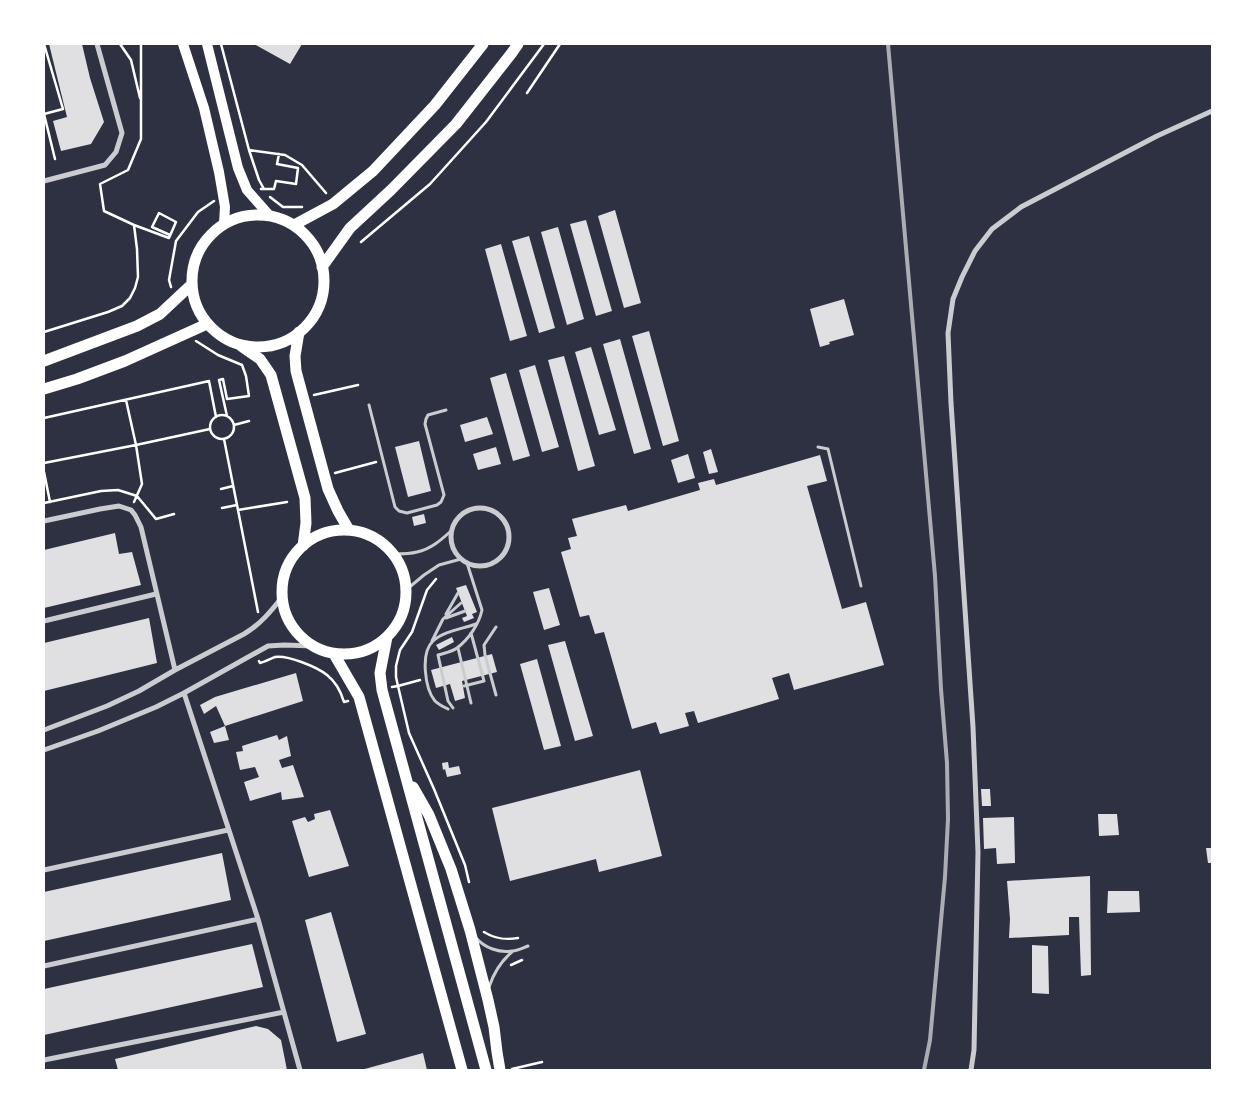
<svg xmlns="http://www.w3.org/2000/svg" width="1256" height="1114" viewBox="0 0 1256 1114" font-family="Arial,sans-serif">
<rect width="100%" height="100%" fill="#2d3142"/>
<path fill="#e0e0e3" d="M49 44H82L90 78 104 122 91 144 61 151 53 121 67 117Z
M254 44H302L290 64Z
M615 210 641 303 624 308 598 216Z
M586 220 612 311 596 316 570 224Z
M558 227 584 319 567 325 541 232Z
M529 236 555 328 539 333 512 241Z
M501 244 527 336 510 341 485 249Z
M844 299 854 335 829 342 830 344 820 347 810 309Z
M649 331 679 441 663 446 632 336Z
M620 339 651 449 634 454 603 344Z
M591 347 616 430 599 435 575 352Z
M564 356 595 466 578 471 548 360Z
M535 365 559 447 542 452 519 370Z
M506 373 530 456 513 461 490 378Z
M487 417 493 434 465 442 460 425Z
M419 441 431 491 408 497 395 447Z
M496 447 501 464 478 470 473 454Z
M711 449 718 472 709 474 703 452Z
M688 454 695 478 678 483 671 460Z
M820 455 827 481 807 486 842 609 866 602 884 665 794 690 789 673 772 678 779 699 698 723 694 711 685 713 689 726 660 734 656 722 632 729 604 632 595 634 589 615 580 617 579 614 561 552 571 549 568 538 577 536 572 519 626 505 628 511 700 490 698 483 714 479 716 485Z
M424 514 426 523 414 526 412 517Z
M115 533 119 554 132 552 141 585 44 608V550Z
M466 585 477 612 472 614 474 618 464 622 462 618 467 616 456 588Z
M549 588 560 625 544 630 533 592Z
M149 618 157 663 44 691V643Z
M452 637 454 642 439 650 436 645Z
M565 641 593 736 575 741 548 645Z
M492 654 497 672 462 681 465 698 455 701 450 684 436 688 431 670Z
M537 659 561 746 544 750 520 664Z
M296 673 303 701 225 726 216 706 204 714 200 705 215 697Z
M225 726 229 740 214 743 210 732Z
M277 735 279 740 287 736 291 756 279 760 282 768 293 765 304 797 282 800 281 792 250 801 244 782 259 777 255 767 240 770 236 752 243 751 242 746Z
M448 762 449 768 459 766 461 774 447 777 445 769 443 770 442 763Z
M640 770 662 856 599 872 596 859 510 881 492 808Z
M981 789H990L991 806H982Z
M330 810 349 866 309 877 292 821 305 817 308 822 315 819 314 814Z
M1098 814H1117L1119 835 1099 836Z
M1014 817 1015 863 997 864 996 848 984 849 983 818Z
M1206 848H1212V863H1208Z
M222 853 231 900 44 941V892Z
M1090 876 1091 975 1081 976 1079 917H1069V935L1009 938 1010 919 1007 881Z
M1108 891H1139L1140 912 1107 913Z
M331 912 366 1034 337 1042 305 920Z
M252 944 263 987 44 1035V989Z
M1032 945 1048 946 1049 994 1032 993Z
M256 1026 268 1029 281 1040 287 1070H118L115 1059Z
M423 1053 427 1070H361Z"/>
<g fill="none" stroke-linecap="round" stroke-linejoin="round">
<path stroke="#fff" stroke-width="2.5" d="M120 44 131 60 140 98
M141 44V139L128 170 100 184 104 211 134 225 169 238 176 222 159 213 152 227 170 235
M221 44 249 150 259 180 264 189
M527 93 560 44
M44 114 63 109 44 44
M44 114 55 159
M249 150 285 155 302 165 326 193
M261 189H274L276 181 296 184 298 168 277 164 279 154
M270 197 283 207H302
M361 242 430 184 486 122 544 44
M171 287 169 280 176 241 198 212 214 201
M44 332 108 312 122 306 130 298 135 288 138 277 137 249 134 225
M196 341 218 355 242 365 246 376 249 396 227 399 223 379 219 380
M219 380 227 416
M314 395 358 385
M210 427a12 12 0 1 1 24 0a12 12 0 1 1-24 0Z
M44 418 209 381 216 417
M234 425 249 421
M224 439 238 510 287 502
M44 463 136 445 126 400
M44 472 50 502
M335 473 376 462
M221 489 233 486
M134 502 142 484 136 445 210 429
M44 503 101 491 118 490 137 496 156 519 174 514
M222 508 237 505
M238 510 258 612
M259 661 260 663C265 662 270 659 275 657 288 655 317 667 327 675 336 682 341 692 344 702L348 701
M420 680 398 686 396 677V666L400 650 412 632 427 590 436 579
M392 687 398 686 409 733 434 789 465 865 469 882
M484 932C495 939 505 940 518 938
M511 965 522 960
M512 1069 542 1062"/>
<path stroke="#caccd0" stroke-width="3" d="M369 405 395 507 399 511 407 513 437 505 441 502 444 495 425 424 426 419 428 415 446 410
M818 447 828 449 861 586
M393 554C401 554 410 554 417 552 431 549 441 540 451 531
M406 590 424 575 439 565 461 559
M446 614 458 593
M446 618 465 611
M496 627 484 645 485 655 496 695
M432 641 443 619 461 603
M458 648 471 703
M464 686 484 681 471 633
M453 708 448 701 438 655C444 653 452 652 457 648 469 639 479 624 482 610L467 563
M448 709C444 707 439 705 435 701 425 689 420 653 433 641 444 631 462 629 476 624
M476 938C485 948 499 953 512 951 518 951 523 948 528 946
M489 987C494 972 501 961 513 951"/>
<path stroke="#caccd0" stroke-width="5" d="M44 181 105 165 116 152 122 133 97 44
M451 537a29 29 0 1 1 58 0a29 29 0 1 1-58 0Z
M44 521 100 509 119 506 131 510 135 515 141 527 175 670
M44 621 156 594
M184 693 258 919 300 1070
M44 730 107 706 139 691 175 670 244 634C260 625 272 610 283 596
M44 750 98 731 156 707 184 693 268 646 284 645 314 646
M44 870 228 830
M44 966 258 919
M44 1060 284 1012
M971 1070 974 1050 978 852 973 727 951 403 948 333 953 299 962 277 975 251 992 229 1021 207 1157 136 1212 111"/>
<path stroke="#fff" stroke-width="10" d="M183 44 204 108 219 172 225 207 224 223
M207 44 238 168 247 190 269 215"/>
<path stroke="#fff" stroke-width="11" d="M192 281a66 66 0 1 1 132 0a66 66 0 1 1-132 0Z
M294 225 333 204 373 171 435 105 483 44
M322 267 350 228 391 190 456 124 511 54 518 44
M299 332 295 356 296 371 328 489 338 511 349 530
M241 346 260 359 271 375 305 498 306 523 303 546
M44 361 137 326 160 314 191 285
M44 389 77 379 125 361 207 324
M282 592a62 62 0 1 1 124 0a62 62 0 1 1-124 0Z
M387 637 380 673 382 690 486 1070
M334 654 359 697 462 1070
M413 787 429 815 451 869 470 930 488 1000 494 1027 497 1052 500 1070"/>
<path stroke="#abadb3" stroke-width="4" d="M888 44 935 576 941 689 947 763 948 819 945 877 930 1040 924 1070"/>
</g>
<rect width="1256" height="1114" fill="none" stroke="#ffffff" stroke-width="90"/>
</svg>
